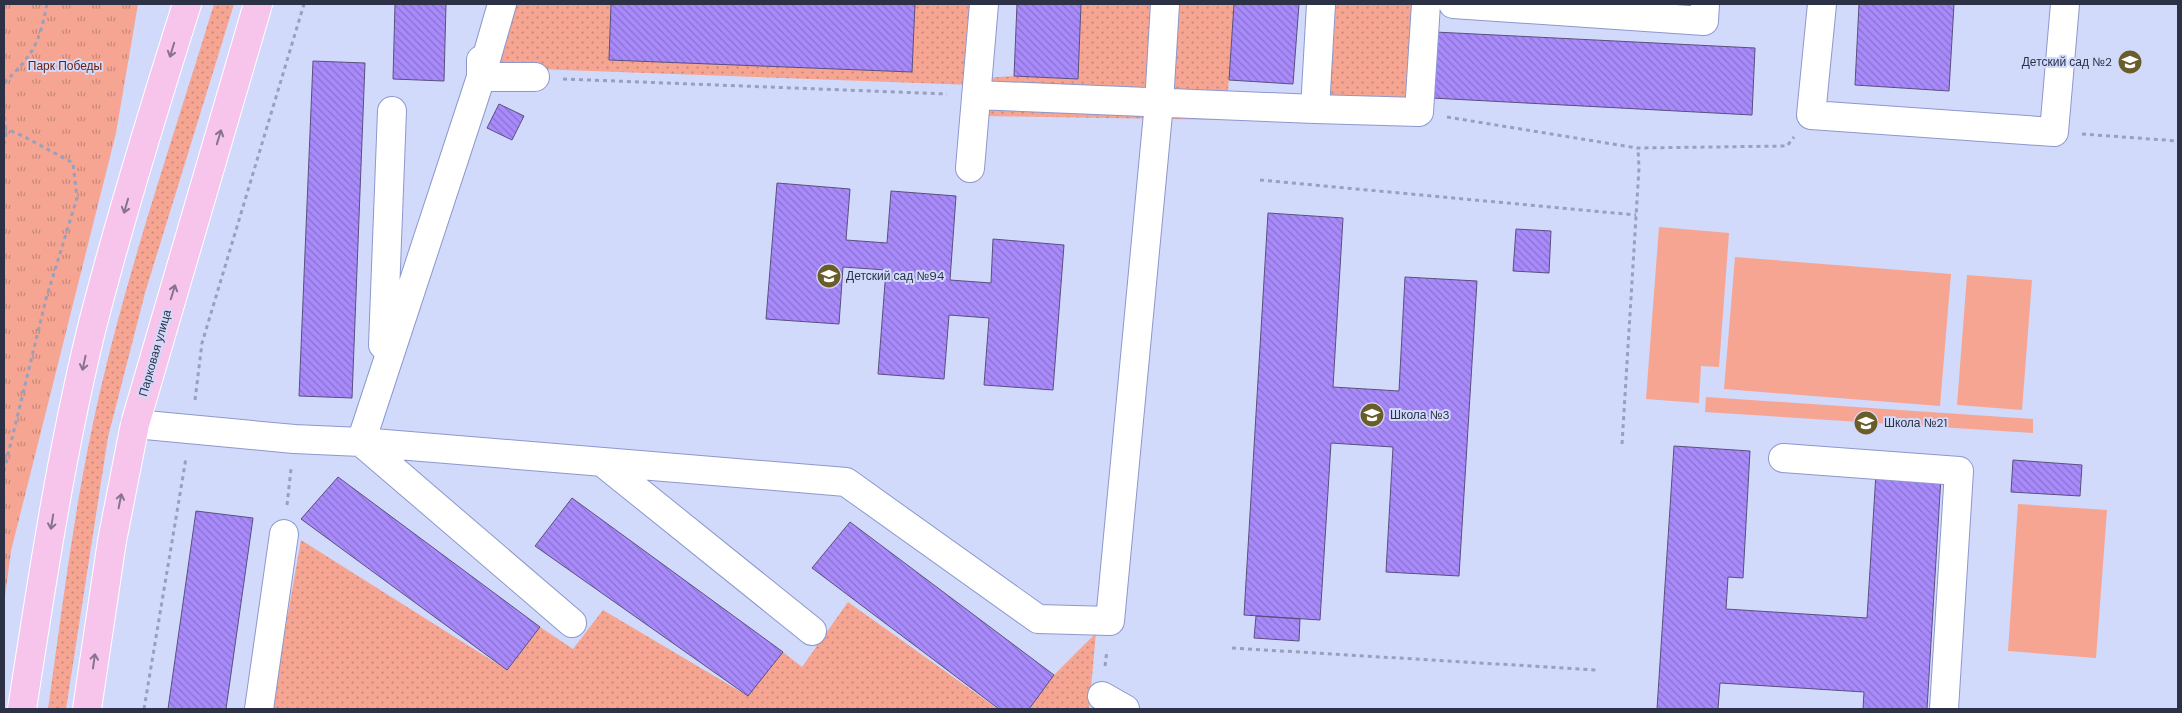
<svg xmlns="http://www.w3.org/2000/svg" width="2182" height="713" viewBox="0 0 2182 713" font-family="'DM Sans',sans-serif">
<defs>
<pattern id="grass-dots" width="8" height="8" patternUnits="userSpaceOnUse" patternTransform="scale(1.25)"><rect width="8" height="8" fill="#f6a592"/><path d="M2 2h.1M6 6h.1" fill="none" stroke="#c78779" stroke-width="1.8" stroke-linecap="round"/></pattern>
<pattern id="park-tufts" width="24" height="20" patternUnits="userSpaceOnUse" patternTransform="scale(1.25)"><rect width="24" height="20" fill="#f6a592"/><path d="M3 7l-1-3M5 7V3M7 7l1-3M15 17l-1-3M17 17v-4M19 17l1-3" fill="none" stroke="#c78779"/></pattern>
<pattern id="building-back-hatch" width="6" height="6" patternUnits="userSpaceOnUse" patternTransform="scale(1.25)"><rect width="6" height="6" fill="#a88afb"/><path d="M-1 5l2 2M0 0l6 6M5-1l2 2" fill="none" stroke="#8971cd"/></pattern>
</defs>
<rect width="100%" height="100%" fill="#d1dafb"/>
<path fill="url(#grass-dots)" d="M214 4H234L145 293 108 437 66 709H48C61 617 72 524 91 433 121 287 171 146 214 4Z
M507 4H611L609 60 912 71 915 4H979L973 85 536 69 489 72Z
M1081 4H1234L1226 120 981 116 985 78 1014 76 1078 79Z
M1327 4H1422L1415 107 1321 103Z
M301 540 507 670 540 627 573 649 603 610 748 696 783 652 802 667 848 602 998 709H271Z
M1096 633 1089 709H1029L1054 675Z"/>
<path fill="url(#park-tufts)" d="M4 4H138L116 133 11 551 4 604Z"/>
<path fill="#f6a592" d="M1659 227 1729 233 1719 367 1701 366 1699 403 1646 399Z
M1735 257 1951 274 1940 406 1724 389Z
M1967 275 2032 280 2022 410 1957 405Z
M1706 397 2033 419V433L1705 412Z
M2018 504 2107 510 2096 658 2008 651Z"/>
<path fill="url(#building-back-hatch)" stroke="#5b4f80" d="M395 4H446L444 81 393 79Z
M611 4H915L912 72 609 60Z
M1017 4H1081L1078 79 1014 76Z
M1234 4H1299L1293 84 1229 80Z
M1859 4H1954L1949 91 1855 85Z
M1435 32 1755 48 1752 115 1432 98Z
M313 61 365 63 352 398 299 396Z
M499 104 524 116 512 140 487 128Z
M777 183 850 189 846 240 887 243 891 191 956 196 950 280 991 283 993 239 1064 245 1053 390 984 385 989 318 949 315 944 379 878 374 886 270 843 267 839 324 766 319Z
M1268 213 1343 218 1333 387 1399 391 1405 277 1477 281 1459 576 1386 572 1393 447 1331 443 1320 620 1244 615Z
M1516 229 1551 231 1549 273 1513 271Z
M1674 446 1750 451 1743 578 1728 577 1726 609 1867 618 1876 473 1941 477 1927 709H1863L1864 692 1720 683 1718 709H1657Z
M2013 460 2082 465 2080 496 2011 492Z
M338 477 540 627 507 670 301 519Z
M572 498 783 652 748 696 535 546Z
M196 511 253 518 226 709H168Z
M850 522 1054 675 1029 709H999L812 568Z
M1256 616 1300 619 1299 641 1254 638Z"/>
<g fill="none" stroke-linecap="round" stroke-linejoin="round">
<defs>
<path id="minor" d="M1453 4 1704 21 1705 4
M1822 4 1811 115 2054 132 2065 4
M481 60V77H535
M977 95 1315 109 1321 4
M1315 109 1419 112 1426 4
M970 168 984 4
M383 345 392 111
M135 424 294 439 361 442 846 482 1038 619 1110 621 1159 103 1165 4
M361 442 481 77 502 4
M361 442 572 623
M1783 458 1959 471 1944 709
M602 462 812 631
M1102 696 1125 709
M259 709 284 534"/>
<path id="major" d="M22 709C42 581 61 453 92 327 120 218 153 111 187 4
M87 709 112 541 135 424 258 4"/>
</defs>
<use href="#minor" stroke="#8c98cc" stroke-width="30"/>
<use href="#major" stroke="#fff" stroke-width="30"/>
<path stroke="#98a0bd" stroke-width="3" stroke-dasharray="4 4" stroke-linecap="butt" d="M563 79 947 94
M4 83C34 54 39 44 47 4
M4 109 6 137 4 144
M1447 117 1637 148 1787 146 1794 137
M2082 134 2178 141
M1260 180 1636 215
M195 400 202 343 304 4
M1622 444 1639 168 1638 148
M4 471 46 299 77 198 73 163 23 136 6 129
M287 505 291 469
M1232 648 1597 670
M1105 666 1107 650
M144 709 186 458"/>
<use href="#minor" stroke="#fff" stroke-width="28"/>
<use href="#major" stroke="#f7c4ec" stroke-width="28"/>
</g>
<defs><path id="oneway-shaft" d="M-6 0H5M1.5-3L5.5 0L1.5 3" fill="none" stroke-width="1.6" stroke-linecap="round" stroke-linejoin="round" transform="scale(1.25)"/></defs>
<g stroke="#877391">
<use href="#oneway-shaft" transform="translate(172 50) rotate(107)"/>
<use href="#oneway-shaft" transform="translate(219 137) rotate(-73)"/>
<use href="#oneway-shaft" transform="translate(126 206) rotate(106)"/>
<use href="#oneway-shaft" transform="translate(173 292) rotate(-73)"/>
<use href="#oneway-shaft" transform="translate(84 363) rotate(102)"/>
<use href="#oneway-shaft" transform="translate(120 501) rotate(-79)"/>
<use href="#oneway-shaft" transform="translate(52 522) rotate(99)"/>
<use href="#oneway-shaft" transform="translate(94 661) rotate(-82)"/>
</g>
<defs>
<symbol id="school-disc" viewBox="-11 -11 22 22"><circle r="9.5" fill="#6b5d2a" stroke="#d1dafb"/><path d="M0-5L7-2L0 1L-7-2ZM-4 1L0 2.5L4 1V4Q0 6-4 4Z" fill="#fff"/></symbol>
</defs>
<g fill-rule="evenodd">
<use href="#school-disc" x="2116" y="48" width="28" height="28"/>
<use href="#school-disc" x="815" y="262" width="28" height="28"/>
<use href="#school-disc" x="1358" y="401" width="28" height="28"/>
<use href="#school-disc" x="1852" y="409" width="28" height="28"/>
</g>
<g text-anchor="middle" dominant-baseline="central" stroke-width="4" stroke-linejoin="round" paint-order="stroke">
<g font-size="12" fill="#2c3146" stroke="#d1dafb" text-anchor="start">
<text x="2112" y="62" text-anchor="end">Детский сад №2</text>
<text x="846" y="276">Детский сад №94</text>
<text x="1390" y="415">Школа №3</text>
<text x="1884" y="423">Школа №21</text>
</g>
<g font-size="12" fill="#6f200d" stroke="#d1dafb">
<text x="65" y="66">Парк Победы</text>
</g>
<g font-size="12" fill="#2c3146" stroke="#d1dafb">
<text transform="translate(155 353) rotate(-74)">Парковая улица</text>
</g>
</g>
<rect width="2182" height="713" fill="none" stroke="#2c3146" stroke-width="10"/>
</svg>
